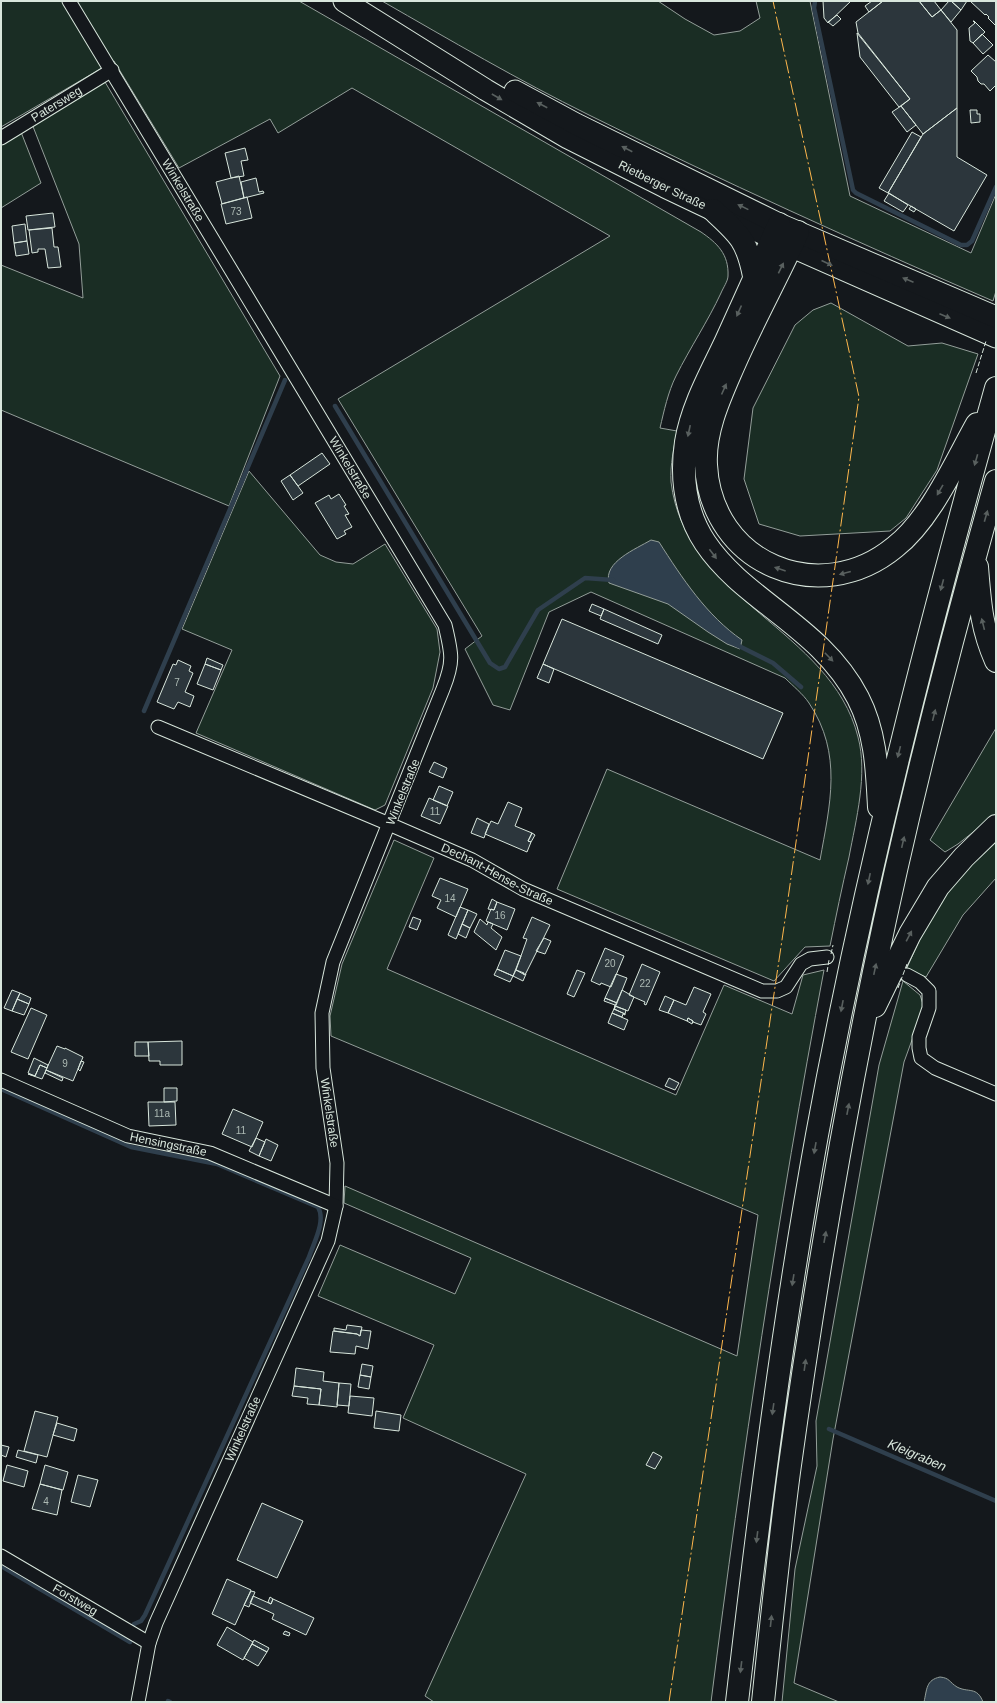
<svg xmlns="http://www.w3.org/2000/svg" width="997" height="1703" viewBox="0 0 997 1703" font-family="Helvetica,sans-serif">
<rect width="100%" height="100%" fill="#14181c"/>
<path fill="#1a2d24" stroke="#939e99" d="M1 1H299L701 232C717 243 729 254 728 276 728 281 723 288 721 293 708 321 690 348 676 376 668 392 664 411 660 428L677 431C674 447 670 465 671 482 685 600 831 629 858 737 868 774 856 820 849 857 842 887 836 916 830 946L805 947 774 981 557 889 607 769 820 860C830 804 843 754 809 703 803 694 793 686 785 678L591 592 549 612 510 710 493 705 465 649 482 636 338 399 610 236 352 88 278 133 270 119 179 168 114 61 1 127Z
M382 1H658L685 19 714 35 740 31 760 18 756 1H810L850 196 971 253 996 194V291L993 301C857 242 722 181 589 115 518 80 450 40 382 1Z
M105 82 280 376 229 506 1 410V265L83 298 79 244 32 124Z
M21 132 41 183 1 208V144Z
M831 303 908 346 942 343 978 354 937 470 906 518 890 531 800 536 759 524 744 479 753 408 795 325 813 310Z
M249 471 320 555 336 562 353 564 385 544 437 629 440 652 433 688 385 805 375 810 196 733 232 650 182 629Z
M996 728V814L958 844 945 852 930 840Z
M394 840 434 858 387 969 676 1095 724 985 792 1014 803 975 824 970C778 1213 742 1457 711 1702H434L425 1696 526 1474 403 1418 434 1345 318 1296 340 1245 455 1294 471 1258 344 1203 345 1186 737 1356 758 1215 331 1036 330 1016 342 964Z
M996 840V878L963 915 926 977 906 970C918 943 930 915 948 891 962 872 979 856 996 840Z
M903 981 920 995 924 1007 904 1062 833 1439 794 1683 839 1702H782L795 1569 817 1466 816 1421 879 1065Z"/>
<path fill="#2f3f4d" stroke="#939e99" d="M651 540 659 542C682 578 707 616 742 640L740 649 727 644 708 632 668 604 609 583C603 562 636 549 651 540Z
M940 1677C950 1678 949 1682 957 1687 968 1693 977 1686 983 1702H924C927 1689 926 1680 940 1677Z"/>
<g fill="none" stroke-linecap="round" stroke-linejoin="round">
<path stroke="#2f3f4d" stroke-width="4.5" d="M815 1 814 8 853 190 856 193 961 245H967L972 241 996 187
M335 406 490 663 499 669 505 667 538 610 585 578 613 580
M735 644 773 663 801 687
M144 711 285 380
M1 1089 131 1147 217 1164 318 1207C326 1221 314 1242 309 1257L145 1615 141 1621 134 1624
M829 1429 996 1501
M1 1566 130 1642
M168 1701 170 1702"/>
</g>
<path fill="#2c363c" stroke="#d8e6dc" d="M823 1H851L828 23 824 18Z
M872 1H883L869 12 865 6Z
M883 1H919L932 17 941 10 957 30V108L923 134 901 106 910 99 858 33 856 22Z
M919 1H934L941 10 932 17Z
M949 1H951L961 10 951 22 941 10Z
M951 1H967L961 10Z
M970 1H996V26L988 18 989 17 986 14 985 15Z
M837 15 841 19 833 26 828 22Z
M973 21H974L985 32 973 43 970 41 969 28 975 23Z
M857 33 910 99 899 107 860 57Z
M982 34 993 45 983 54 973 43Z
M988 55 996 62V85L990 91 984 84H981L978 81 977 77 971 71Z
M901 106 916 125 907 132 892 112Z
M957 108V157L987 175 954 231 888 193 923 134Z
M970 110H977V114H980V122L971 123Z
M912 132 921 137 888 193 879 188Z
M245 148 248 160 241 161 244 176 231 178 225 153Z
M239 176 244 198 222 204 216 182Z
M256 178 259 192 263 191 264 193 244 198 241 182Z
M889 193 908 205 903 212 884 201Z
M247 197 252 218 226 224 221 204Z
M911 206 916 209 914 212 909 209Z
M53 213 55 227 28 230 26 216Z
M25 224 27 241 14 243 12 226Z
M52 228 54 247H58L61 267 48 268 45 249H38V252L32 253 29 230Z
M27 241 29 254 16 256 14 243Z
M322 453 330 464 298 486 290 475Z
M290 475 303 493 293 500 281 481Z
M339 494 346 505 344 506 349 514 345 515 352 527 344 531 346 534 337 539 315 503 329 495 331 499Z
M592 604 604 609 601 616 589 611Z
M604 609 662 635 658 644 600 619Z
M562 619 783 713 763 759 543 664Z
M207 658 223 665 221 670 205 664Z
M178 660 191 666 189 671 193 673 185 692 194 696 190 707 178 702 174 709 157 702 173 664 176 665Z
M205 664 221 670 213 690 197 684Z
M543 664 554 669 549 683 537 678Z
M434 762 447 768 443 778 429 772Z
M439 786 453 792 447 806 433 800Z
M429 798 448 806 440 824 421 816Z
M508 802 522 808 515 826 532 833 528 841 531 842 527 852 485 834 491 821 498 824Z
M477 818 489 824 484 838 471 833Z
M532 833 535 835 531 842 528 841Z
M440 878 468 889 456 917 437 908 441 900 432 896Z
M492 899 497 902 494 910 488 909Z
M497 902 515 909 507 930 486 921 491 909 494 910Z
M460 907 468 910 456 939 448 935Z
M468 910 477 914 470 928 462 924Z
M413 917 421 920 417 930 409 927Z
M532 917 550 925 525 975 516 970 527 939 523 938Z
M480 919 487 925 488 922 493 924 491 928 502 937 496 950 474 932Z
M462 924 470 928 466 938 458 934Z
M544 938 551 941 545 954 536 951Z
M605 948 624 956 611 987 601 983 600 985 591 981Z
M505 950 521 956 513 976 497 969Z
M642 964 660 972 646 1005 644 1004 645 1002 629 995Z
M497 969 513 976 510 982 494 975Z
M516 970 524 973 523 974H526L523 981 513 976Z
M577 970 585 973 574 997 567 994Z
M616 974 627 978 617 1003 605 998Z
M694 987 711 994 703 1012 706 1014 701 1025 693 1022V1021L688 1018 687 1021 668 1013 674 1000 686 1005Z
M12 990 20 993 12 1011 4 1008Z
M622 990 634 997 628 1011 615 1006Z
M20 993 31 998 29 1004 17 999Z
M665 996 674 1000 668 1013 659 1010Z
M605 998 617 1003 614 1010 615 1005 604 1001Z
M17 999 29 1004 24 1015 12 1011Z
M615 1006 626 1010 625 1014 614 1009Z
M31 1008 47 1015 28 1059 11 1052Z
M614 1009 625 1014V1015L623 1014 622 1017 612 1013Z
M612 1013 628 1020 624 1030 608 1023Z
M688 1018 693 1021 692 1024 687 1021Z
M182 1041V1065H160V1061H149L148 1042Z
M135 1042H148L149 1056H135Z
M57 1046 65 1049V1048L83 1057 73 1081 46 1070Z
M34 1058 48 1065 47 1068 40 1065 35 1076 28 1073Z
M81 1061 84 1062 80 1071 78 1069Z
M40 1065 47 1068 42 1079 28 1074 35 1076Z
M46 1070 63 1078 62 1081 45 1073Z
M669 1078 679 1083 675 1090 665 1086Z
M164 1088H177V1101L164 1102Z
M148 1102H175L176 1125 149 1126Z
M233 1109 263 1122 252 1147 222 1134Z
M256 1138 265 1142 259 1156 249 1151Z
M266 1139 278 1145 271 1161 259 1156Z
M347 1325 362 1327 360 1336 357 1334 334 1331V1328L346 1330Z
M361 1330 371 1331 368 1349 356 1346 355 1354 330 1352 333 1331 357 1334 360 1336Z
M362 1364 373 1366 371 1377 360 1375Z
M296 1368 324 1372 323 1381 339 1383 337 1407 319 1405 321 1389 294 1386Z
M360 1375 371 1377 369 1389 358 1387Z
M339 1383 351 1384 349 1406 337 1405Z
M294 1386 321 1389 319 1405 307 1404 308 1398 292 1396Z
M350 1396 374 1398 372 1416 348 1413Z
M35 1411 58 1417 47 1457 24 1451Z
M376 1411 401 1415 399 1431 374 1428Z
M57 1423 77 1429 74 1441 53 1435Z
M1 1445 9 1447 6 1457 1 1455Z
M18 1450 38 1455 36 1463 16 1457Z
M653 1452 662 1457 655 1469 646 1465Z
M7 1465 28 1471 24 1487 3 1481Z
M45 1465 68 1472 63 1490 40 1484Z
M78 1475 98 1480 90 1507 71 1502Z
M40 1484 62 1490 57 1515 32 1509Z
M262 1503 303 1521 277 1578 237 1560Z
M227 1579 251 1590 235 1625 212 1614Z
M251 1591 255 1592 249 1607 244 1605Z
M253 1596 271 1604 273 1599 314 1618 306 1635 272 1619 274 1614 250 1603Z
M270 1597 273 1599 271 1604 268 1602Z
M227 1627 253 1642 243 1660 217 1645Z
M285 1631 290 1633 289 1636 283 1634Z
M254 1640 269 1648 267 1652 252 1644Z
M252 1644 267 1652 258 1666 244 1658Z"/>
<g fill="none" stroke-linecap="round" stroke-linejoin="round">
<defs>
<g id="minor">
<path id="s1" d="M69 1 445 625C452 654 454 662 443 689L333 962 322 1013 323 1068 337 1163 336 1206 328 1241 156 1623 149 1643 138 1702"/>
<path id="s2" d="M1 138 112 70"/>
<path id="s3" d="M158 727 382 821 472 860 523 889 762 991H777L786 987 801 964 810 959 827 957"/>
<path d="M907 975 920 982 929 991V1008L919 1037V1048L921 1058 935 1068 996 1094"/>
<path id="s4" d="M1 1080 128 1136 210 1153 336 1206"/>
<path id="s5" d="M1 1556 149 1643"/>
</g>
<g id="primary">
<path id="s6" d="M344 1 486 90 568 138 665 187 772 238 996 337"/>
<path d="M515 91 576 124 779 224 996 317"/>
</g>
<path id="trunk" d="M713 210C739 234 747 240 754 276
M779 224C761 263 744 302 726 341 711 373 692 406 686 442 665 585 806 596 858 698 876 733 877 770 879 807
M798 232C777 278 753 321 733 367 720 397 704 431 706 465 711 564 820 609 895 547 930 520 955 463 977 424
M977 567C980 603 981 627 996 661
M875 1006 910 934 938 887 964 857 996 826
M737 1702C759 1512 783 1323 817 1135 863 883 927 634 996 388
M763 1702C771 1625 779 1548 789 1472 812 1305 840 1138 874 972 908 807 950 643 996 481"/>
</defs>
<use href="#minor" stroke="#d8e6dc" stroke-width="15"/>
<use href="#primary" stroke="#d8e6dc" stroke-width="23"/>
<use href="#trunk" stroke="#d8e6dc" stroke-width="24"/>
<use href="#minor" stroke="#14181c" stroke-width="13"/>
<use href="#primary" stroke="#14181c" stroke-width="21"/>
<use href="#trunk" stroke="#14181c" stroke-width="22"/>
<path stroke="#d8e6dc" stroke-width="1" stroke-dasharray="5 2" stroke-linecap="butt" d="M976 373 986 341
M831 954 833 945
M827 972 829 960
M898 988 907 964"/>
<path stroke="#ffb74d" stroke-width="1" stroke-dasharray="14 3 2 3" stroke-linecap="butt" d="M669 1702 786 913 859 397 773 1"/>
</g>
<defs><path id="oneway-solid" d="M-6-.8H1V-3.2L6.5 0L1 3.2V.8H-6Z"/></defs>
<g fill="#59605f">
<use href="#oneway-solid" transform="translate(497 97) rotate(30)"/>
<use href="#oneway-solid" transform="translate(542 105) rotate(-152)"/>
<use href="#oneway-solid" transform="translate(627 149) rotate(-153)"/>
<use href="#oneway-solid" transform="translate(743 207) rotate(-154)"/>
<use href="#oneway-solid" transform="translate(827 263) rotate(24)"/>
<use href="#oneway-solid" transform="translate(781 268) rotate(-64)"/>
<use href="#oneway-solid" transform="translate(908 280) rotate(-157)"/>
<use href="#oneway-solid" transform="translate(739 311) rotate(114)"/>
<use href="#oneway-solid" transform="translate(945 316) rotate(23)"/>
<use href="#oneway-solid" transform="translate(724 389) rotate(-66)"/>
<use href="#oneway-solid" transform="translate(689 431) rotate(102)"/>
<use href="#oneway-solid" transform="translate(976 460) rotate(106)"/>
<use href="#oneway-solid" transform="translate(940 490) rotate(120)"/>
<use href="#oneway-solid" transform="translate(986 516) rotate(-74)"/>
<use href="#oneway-solid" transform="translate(713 554) rotate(53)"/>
<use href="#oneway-solid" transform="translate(780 569) rotate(-161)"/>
<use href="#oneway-solid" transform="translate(845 573) rotate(165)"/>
<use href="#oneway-solid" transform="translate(942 585) rotate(105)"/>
<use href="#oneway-solid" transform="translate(983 624) rotate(-104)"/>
<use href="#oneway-solid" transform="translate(829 657) rotate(46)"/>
<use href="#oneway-solid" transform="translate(934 715) rotate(-76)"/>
<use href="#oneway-solid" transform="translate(899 752) rotate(104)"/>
<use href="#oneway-solid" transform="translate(903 842) rotate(-77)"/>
<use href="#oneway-solid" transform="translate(869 879) rotate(102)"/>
<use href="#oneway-solid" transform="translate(909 936) rotate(-62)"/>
<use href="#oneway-solid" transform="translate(875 969) rotate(-78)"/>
<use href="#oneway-solid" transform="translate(842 1006) rotate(101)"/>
<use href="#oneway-solid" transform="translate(848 1109) rotate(-79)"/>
<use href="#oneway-solid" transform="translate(815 1148) rotate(100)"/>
<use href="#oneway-solid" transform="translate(825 1237) rotate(-80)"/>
<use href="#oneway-solid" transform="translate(793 1280) rotate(99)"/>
<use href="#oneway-solid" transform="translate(805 1365) rotate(-82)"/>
<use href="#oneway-solid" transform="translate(773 1409) rotate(98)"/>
<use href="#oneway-solid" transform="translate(757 1537) rotate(97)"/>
<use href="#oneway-solid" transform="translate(771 1621) rotate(-84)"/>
<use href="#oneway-solid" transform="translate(741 1667) rotate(97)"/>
</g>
<g text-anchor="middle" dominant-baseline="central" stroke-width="3" stroke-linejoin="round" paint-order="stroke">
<g font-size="10" fill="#adbab4">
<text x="236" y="211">73</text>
<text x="177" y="682">7</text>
<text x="435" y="811">11</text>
<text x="450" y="898">14</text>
<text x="500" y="915">16</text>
<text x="610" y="963">20</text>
<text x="645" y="983">22</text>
<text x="65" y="1063">9</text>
<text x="162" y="1113">11a</text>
<text x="241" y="1130">11</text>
<text x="46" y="1501">4</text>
</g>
<g font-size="12" fill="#d8e6dc" stroke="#14181c">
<text stroke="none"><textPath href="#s2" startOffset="65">Patersweg</textPath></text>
<text stroke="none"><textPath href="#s6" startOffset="368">Rietberger Straße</textPath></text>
<text stroke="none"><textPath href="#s1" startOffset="221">Winkelstraße</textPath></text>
<text stroke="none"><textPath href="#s1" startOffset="545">Winkelstraße</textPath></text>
<text transform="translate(403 792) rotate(-68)">Winkelstraße</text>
<text stroke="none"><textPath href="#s3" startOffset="370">Dechant-Hense-Straße</textPath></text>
<text stroke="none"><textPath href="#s1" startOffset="1241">Winkelstraße</textPath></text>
<text stroke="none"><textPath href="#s4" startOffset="180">Hensingstraße</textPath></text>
<text transform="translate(243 1429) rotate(-66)">Winkelstraße</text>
<text stroke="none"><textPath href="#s5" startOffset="86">Forstweg</textPath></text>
</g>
<g font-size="13" font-style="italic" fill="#d8e6dc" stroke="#14181c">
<text transform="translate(917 1455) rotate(23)">Kleigraben</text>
</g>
</g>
<rect width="997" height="1703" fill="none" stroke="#d8e6dc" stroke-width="4"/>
</svg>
